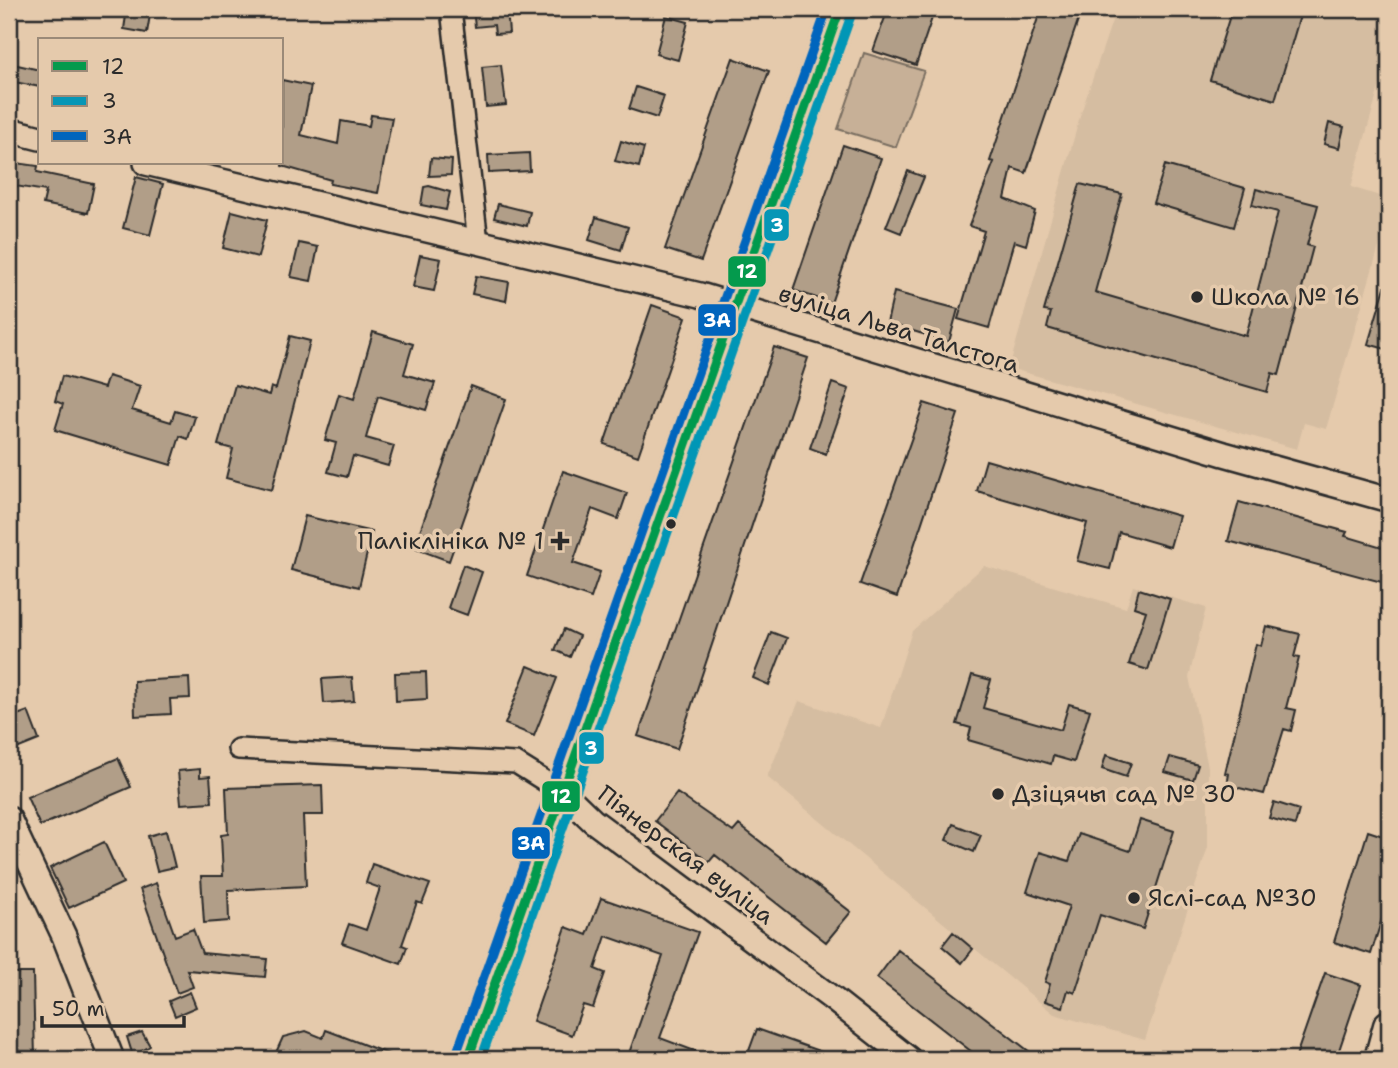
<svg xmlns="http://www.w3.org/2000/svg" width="1398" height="1068" viewBox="0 0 1398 1068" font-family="'Shantell Sans',sans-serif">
<rect width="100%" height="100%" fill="#e5caac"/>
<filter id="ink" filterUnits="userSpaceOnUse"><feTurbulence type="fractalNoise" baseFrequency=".0143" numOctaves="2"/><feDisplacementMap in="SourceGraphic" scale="14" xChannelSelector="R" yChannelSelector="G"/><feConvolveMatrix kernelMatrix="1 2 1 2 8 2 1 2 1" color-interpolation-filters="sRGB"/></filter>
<g filter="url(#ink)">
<path fill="#d5bda1" d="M1116 9H1389V52L1351 187 1389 199V212L1326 429 1304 423 1297 449 1009 368 1081 113Z
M984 566 1126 608 1133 586 1206 608 1189 677 1208 767V847L1145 1040 1054 1014 767 777 799 701 881 728 912 631Z"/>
<path fill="#c7b097" stroke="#796e61" stroke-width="2" d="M864 53 924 71 896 147 838 129Z"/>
<path fill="#b19e88" stroke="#2b2b2b" stroke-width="2" d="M127 9H151L147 33 124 29Z
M473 9H507L509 33 495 34 494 25 475 27Z
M888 9H935L916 65 873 51Z
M1041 9H1082L1026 173 1012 168 1005 199 1035 211 1026 245 1014 241 989 328 958 319 984 231 969 226 994 162 990 161Z
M1232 9H1302L1275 100 1210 80Z
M666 16 688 22 678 60 656 54Z
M733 58 769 71 701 261 665 249Z
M13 64 40 70V87L9 81Z
M501 65 506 105 486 107 482 67Z
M282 80 311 86 301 135 338 144 341 121 369 126 371 115 392 118 378 193 330 184 331 180 282 166Z
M636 87 664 96 657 118 629 109Z
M1329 123 1344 127 1339 148 1324 144Z
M621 141 644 148 639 167 615 161Z
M843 145 881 158 831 303 793 290Z
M529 153 530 171 489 173 488 155Z
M431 158 452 160 451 175 429 176Z
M9 162 38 166 37 172 94 184 88 213 43 204 46 191 9 185Z
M1165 165 1245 188 1234 227 1153 203Z
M908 171 924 177 901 233 886 227Z
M136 177 163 184 150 235 123 228Z
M1080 184 1122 194 1095 292 1246 336 1278 212 1252 205 1256 189 1318 205 1307 245 1313 247 1279 375 1272 373 1267 392 1047 328 1051 312 1044 311Z
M429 186 450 192 446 210 421 205 424 187Z
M498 204 530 212 527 226 494 218Z
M232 211 267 220 258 257 223 248Z
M596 217 628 227 621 250 589 240Z
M299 243 318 247 311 281 291 277Z
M420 255 441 259 434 291 413 287Z
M476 276 509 282 506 301 472 294Z
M1385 287 1389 288V350L1368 344Z
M894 292 958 309 949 342 887 323Z
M652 305 686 317 638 456 604 444Z
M373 332 413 344 404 374 435 383 426 410 378 396 366 438 394 446 388 466 353 456 347 477 328 472 336 443 325 440 339 394 354 399Z
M290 336 310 341 272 490 226 478 233 449 218 445 235 385 269 395 271 387 276 389Z
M774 347 808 358 677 749 638 736Z
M62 376 104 388 108 376 140 386 132 410 171 422 175 411 195 417 188 439 180 436 171 465 55 430 63 404 55 401Z
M832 383 849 389 826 454 810 448Z
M471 386 506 399 449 561 414 548Z
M924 403 958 414 897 597 860 584Z
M986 460 1179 516 1170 547 1119 532 1110 569 1077 561 1087 523 977 491Z
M563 471 627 493 618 519 592 509 573 563 600 572 591 598 527 576Z
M1239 502 1347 532 1345 536 1389 549V584L1228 541Z
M305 516 372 532 359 587 291 570Z
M463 565 482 572 467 615 448 608Z
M1139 589 1170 599 1148 670 1129 664 1146 611 1134 607Z
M1266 626 1300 634 1294 657 1299 658 1286 708 1296 710 1291 731 1284 729 1264 794 1227 785 1229 774 1225 773 1256 644 1261 646Z
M564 629 579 636 570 657 555 650Z
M771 632 787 638 769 685 753 678Z
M528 666 557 678 534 736 505 724Z
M426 672 427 699 396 701 395 673Z
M972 675 991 680 983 708 1061 730 1069 704 1090 710 1074 762 1053 756 1051 764 968 740 971 728 957 724Z
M352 677 354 701 324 703 322 679Z
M189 678 190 698 170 699 171 714 135 716 134 681Z
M28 711 39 740 9 752V734L14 732 9 718Z
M1106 755 1131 763 1126 777 1102 769Z
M1170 757 1198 765 1193 780 1165 772Z
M118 758 131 787 40 826 27 797Z
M200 769V777L210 776 212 802 181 804 178 771Z
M322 785 323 815H303L306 886 228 890 229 921 204 923 201 876H223L221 835 228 834 226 788Z
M677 793 733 832 739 825 851 912 826 942 715 855 709 862 655 821Z
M1274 802 1299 810 1295 825 1269 818Z
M1140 820 1174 831 1143 929 1100 915 1075 993 1068 990 1063 1007 1045 1001 1050 984 1045 982 1069 906 1027 892 1040 852 1069 861 1079 834 1130 851Z
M953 824 981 835 974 852 946 840Z
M166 831 175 867 157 871 148 836Z
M1368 831 1389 838V896L1371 954 1334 942Z
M104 842 123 883 69 908 50 868Z
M372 864 430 884 422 904 417 902 402 945 407 947 401 964 342 943 349 924 366 930 380 888 366 883Z
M156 883 175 936 193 929 202 953 267 959 265 977 187 970 193 987 177 993 140 889Z
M601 898 698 932 660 1038 716 1059H627L663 956 606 936 595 969 605 973 593 1008 583 1005 572 1035 533 1021 566 927 587 935Z
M953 932 973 949 962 963 942 946Z
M898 950 1039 1059H981L877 978Z
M9 973H33L35 1059H9Z
M1325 973 1361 985 1336 1059H1295Z
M190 992 196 1007 175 1016 169 1001Z
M757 1029 836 1057 835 1059H746Z
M326 1030 399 1058V1059H273L283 1037 306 1031 323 1038Z
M142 1032 150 1046 133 1056 127 1037Z"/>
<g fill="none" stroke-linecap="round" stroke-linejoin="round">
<defs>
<path id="minor" d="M451 9 478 242
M238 749 516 763 564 793"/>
<path id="tertiary" d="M9 130 40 138
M146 163 700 295 1224 454 1389 500
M564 793 593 821 833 999 909 1059
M9 819 64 936 112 1059
M468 1059 840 9"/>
<path id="primary" d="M1380 1059 1389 1026"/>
</defs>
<use href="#minor" stroke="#2b2b2b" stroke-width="24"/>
<use href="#tertiary" stroke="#2b2b2b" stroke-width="28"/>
<use href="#primary" stroke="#2b2b2b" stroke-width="35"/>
<use href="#minor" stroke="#e5caac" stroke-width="19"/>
<use href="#tertiary" stroke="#e5caac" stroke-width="23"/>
<use href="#primary" stroke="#e5caac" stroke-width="30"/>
<defs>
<path id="bus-1" d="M468 1059 840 9"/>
<path id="bus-2" d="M481 1059 852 13"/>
<path id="bus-3" d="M456 1055 827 9"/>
</defs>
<use href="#bus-1" stroke="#e5caac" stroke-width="14"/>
<use href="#bus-2" stroke="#e5caac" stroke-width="14"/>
<use href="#bus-3" stroke="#e5caac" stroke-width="14"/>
<use href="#bus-1" stroke="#049a4d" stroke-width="9"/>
<use href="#bus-2" stroke="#0696b6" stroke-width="9"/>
<use href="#bus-3" stroke="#0065bd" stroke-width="9"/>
</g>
</g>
<g fill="#2b2b2b" stroke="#e5caac" stroke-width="2.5">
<circle cx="1197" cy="297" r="7"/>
<circle cx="671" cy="524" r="6"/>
<path d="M556.5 530.5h7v7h7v7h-7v7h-7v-7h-7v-7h7z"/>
<circle cx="998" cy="794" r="7"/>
<circle cx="1134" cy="898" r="7"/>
</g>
<g text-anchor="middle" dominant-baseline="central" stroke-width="7" stroke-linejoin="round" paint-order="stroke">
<g font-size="24" fill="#2b2b2b" stroke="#e5caac" text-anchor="start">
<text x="1211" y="297">Школа № 16</text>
<text x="544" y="541" text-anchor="end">Паліклініка № 1</text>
<text x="1012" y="794">Дзіцячы сад № 30</text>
<text x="1148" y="898">Яслі-сад №30</text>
</g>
<g font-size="24" fill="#2b2b2b" stroke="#e5caac">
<text transform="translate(899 329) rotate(17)">вуліца Льва Талстога</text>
<text transform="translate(686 855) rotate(37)">Піянерская вуліца</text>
</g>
</g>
<g stroke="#e5caac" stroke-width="2.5">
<rect x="763" y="208" width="27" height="34" rx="7" fill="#0696b6"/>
<rect x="727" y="255" width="40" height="33" rx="7" fill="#049a4d"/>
<rect x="697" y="303" width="40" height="34" rx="7" fill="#0065bd"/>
<rect x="578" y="731" width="27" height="34" rx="7" fill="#0696b6"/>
<rect x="541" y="780" width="40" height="33" rx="7" fill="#049a4d"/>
<rect x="511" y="826" width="40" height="34" rx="7" fill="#0065bd"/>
</g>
<g font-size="19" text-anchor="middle" font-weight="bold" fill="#fff">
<text x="777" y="232">3</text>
<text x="747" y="278">12</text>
<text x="717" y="327">3А</text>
<text x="591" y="755">3</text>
<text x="561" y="803">12</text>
<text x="531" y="850">3А</text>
</g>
<rect width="1398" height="1068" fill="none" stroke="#e5caac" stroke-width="35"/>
<rect x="18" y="18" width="1363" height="1033" fill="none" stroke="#2b2b2b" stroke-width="2.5" filter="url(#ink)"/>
<rect x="38" y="38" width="245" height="126" fill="#e5caac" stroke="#9b8a78" stroke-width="2"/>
<rect x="52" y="61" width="35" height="10" fill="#049a4d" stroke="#9b8a78" stroke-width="2"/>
<text x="102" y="74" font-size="21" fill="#2b2b2b">12</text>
<rect x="52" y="96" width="35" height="10" fill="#0696b6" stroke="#9b8a78" stroke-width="2"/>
<text x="102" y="108" font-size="21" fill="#2b2b2b">3</text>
<rect x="52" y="131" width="35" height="10" fill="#0065bd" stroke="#9b8a78" stroke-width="2"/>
<text x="102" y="144" font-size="21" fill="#2b2b2b">3А</text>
<path d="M42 1016v10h142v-10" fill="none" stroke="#2b2b2b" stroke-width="3.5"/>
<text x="52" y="1016" font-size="21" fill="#2b2b2b" stroke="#e5caac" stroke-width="5" paint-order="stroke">50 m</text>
</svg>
